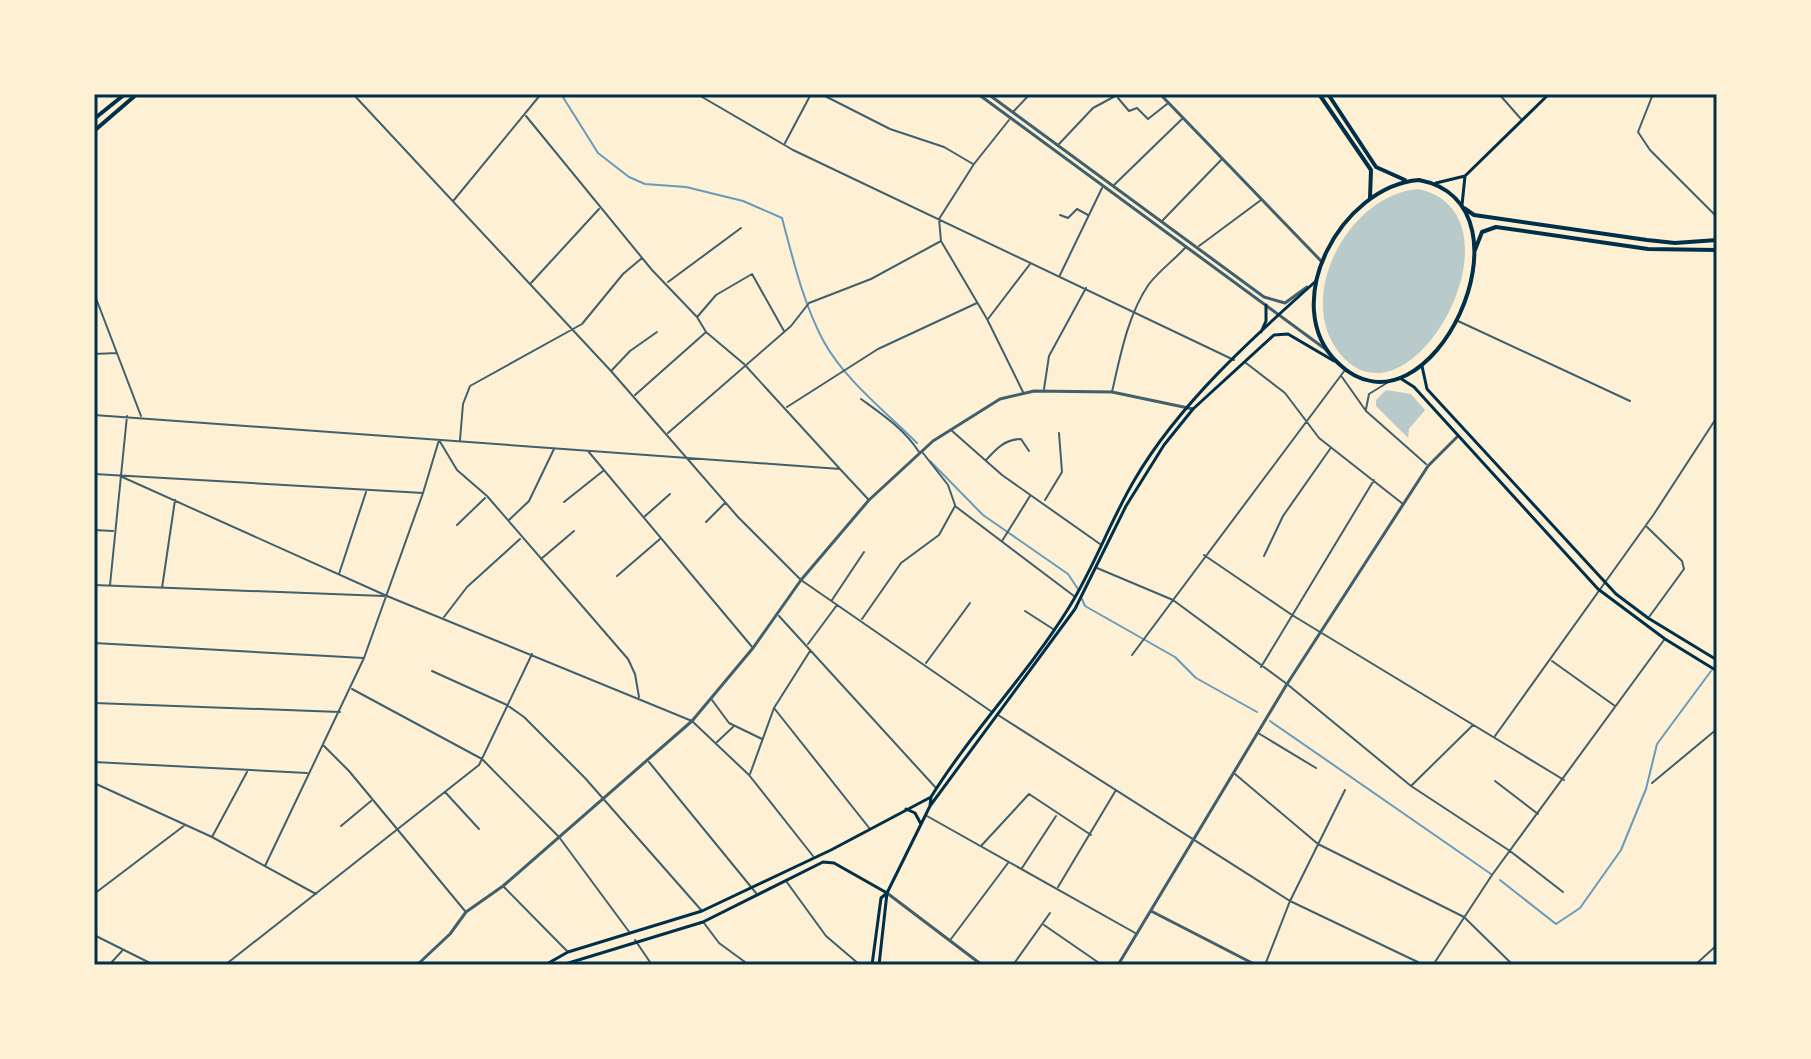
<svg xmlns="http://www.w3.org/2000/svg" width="1811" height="1059" viewBox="0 0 1811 1059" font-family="Lora,serif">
<rect width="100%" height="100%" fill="#fdf0d5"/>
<path fill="#b9caca" d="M1419 189C1531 215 1412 437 1341 355 1292 298 1350 193 1419 189Z
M1386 390 1411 394 1425 410 1409 429 1408 438 1376 406V400Z"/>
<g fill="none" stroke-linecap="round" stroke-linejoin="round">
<path stroke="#669bbc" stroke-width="2" d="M561 94 598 153 629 177 645 184 686 187 743 201 782 218C793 259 803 303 824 342 845 380 886 412 917 443
M930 461 983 515 1068 574 1078 589
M1082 599 1085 606 1175 657 1196 678 1257 712
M1270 721 1491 874
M1500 880 1556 924 1580 908 1621 850 1646 789 1657 744 1711 671"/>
<path stroke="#3f606c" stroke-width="2" d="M353 94 611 371 738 517 801 580 992 712
M697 94 793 150 1234 360
M821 94 890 129 944 147 973 164
M1499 94 1521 119
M1653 94 1638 132 1650 150 1717 217
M1118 98 1129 111 1137 108 1148 119 1167 104
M1014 111 1030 94
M526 116 652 270 697 317 706 332 744 364 840 469
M1009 120 974 164 939 219 941 241 987 319 1023 392
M785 143 811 94
M1059 144 1093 108 1119 94
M1114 185 1182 119
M454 200 541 94
M1060 215 1068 218 1077 209 1088 215
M1162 221 1222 159
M1199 246 1261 200
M1060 275 1102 188
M668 282 741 228
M531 283 599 209
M94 293 141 416
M698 316 716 295 752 274 784 331
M988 319 1030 264
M1458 321 1630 401
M94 354 117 353
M1246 363 1285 393 1319 438 1403 504
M612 370 630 351 657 332
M1342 377 1366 411 1426 464
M1044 389 1049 356 1086 288
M1112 392C1120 357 1128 314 1149 284 1159 271 1174 260 1185 248
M635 395 705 333
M861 399C883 415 904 429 919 452
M787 407 878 349 977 303
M1366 409 1369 394 1390 381
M94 415 840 469 868 499
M951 430 1002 475 1100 544
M668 433 791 326 809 303 871 279 941 241
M439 440 457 470 487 496 628 659 635 674 639 697
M460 440 463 404 470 386 582 324 623 274 642 258
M588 451 753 648
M923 453 948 485 955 505
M986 460C996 449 1005 439 1021 439L1029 451
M94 474 423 493
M120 476 387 596 692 721 749 775 813 856
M1045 500 1062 472 1059 433
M564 502 603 471
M644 517 670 494
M509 520 529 501 554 449
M706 522 725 503
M457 525 485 498
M1647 527 1682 561 1684 569 1649 617
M94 530 113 531
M1002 541 1030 496
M1204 555 1292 615 1564 780
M1264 556 1283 516 1330 449
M541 559 574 531
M1097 568 1173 600 1287 684 1411 786 1510 851 1563 892
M339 574 366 492
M617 576 660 539
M94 585 384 596
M110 585 127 416
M162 588 175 500
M832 600 864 552
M1025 611 1053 629
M779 616 936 788
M444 617 467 587 520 539
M862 619 901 563 939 535 955 506 1074 596
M94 643 364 658
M808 644 837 605
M1132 655 1345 370
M1552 661 1615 706
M926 663 970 603
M1261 667 1374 480
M432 671 507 705 524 717 585 778 702 911
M352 689 482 759 559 837 630 933
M712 700 729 723 762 739
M94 703 340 712
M774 708 870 829
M998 715 1290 901 1424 965
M1258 733 1316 768
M1495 736 1654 514 1717 417
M717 742 733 727
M324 746 349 771 465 911
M94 762 307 773
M649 762 756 893
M750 774 774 708 810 651
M1235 774 1318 844 1464 917 1513 965
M1495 781 1538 814
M94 783 212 837 316 894
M1652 783 1717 729
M1412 785 1473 725
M445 792 479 829
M927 816 1137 934
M341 826 371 801
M212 837 247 772
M981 846 1029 794 1091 835
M265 866 364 658 423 493 439 440
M1022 868 1056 816
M786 881 826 936 860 965
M504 887 567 951
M1058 887 1116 790
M94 894 185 825
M704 923 719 943 749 965
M1044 925 1102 965
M94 935 154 965
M951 939 1008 863
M635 940 652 965
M109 965 122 951
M225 965 479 765 532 654
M1013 965 1050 913
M1265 965 1290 901 1345 790
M1433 965 1492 875 1664 640
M1695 965 1717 945"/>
<path stroke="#3f606c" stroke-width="3" d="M978 94 1328 351
M988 94 1264 297 1285 303 1307 287
M1160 94 1322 262
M887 893 982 965
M1151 911 1256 965
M417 965 450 934 466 912 503 886 692 721 753 648 801 580 869 500 933 441 1000 399 1034 391 1112 392 1193 409
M1118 965 1287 684 1428 466 1458 436"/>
<path stroke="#003049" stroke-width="3" d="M1436 183 1465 176 1549 94
M1462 205 1465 176
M1422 366 1427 389 1616 594 1648 618 1717 660
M1400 378 1414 387 1598 589 1665 639 1717 671
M872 965 881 898 887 893
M879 965 887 893"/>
<path stroke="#003049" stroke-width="3" d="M1261 332 1266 321V305
M930 806 1075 609 1126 506 1164 445 1193 409 1274 335 1288 334 1334 361
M906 809 915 813 921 824
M545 965 568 952 702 911 831 850 931 797
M562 965 703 922 823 862 834 863 887 893 930 806 931 797C972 731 1027 675 1068 609 1094 568 1110 521 1135 479 1179 404 1251 339 1316 281"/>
<path stroke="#003049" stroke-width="4" d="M1319 94 1371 170 1370 198
M1328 94 1376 167 1405 180
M94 119 125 94
M94 131 137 94
M1419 180C1545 204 1429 451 1338 363 1277 305 1341 186 1419 180Z
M1464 208 1474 215 1647 240 1675 243 1717 240
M1475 250 1482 232 1496 227 1648 249 1717 250"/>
</g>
<rect width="1811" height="1059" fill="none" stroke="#fdf0d5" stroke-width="192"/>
<rect x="96" y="96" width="1619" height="867" fill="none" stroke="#003049" stroke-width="3"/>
</svg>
